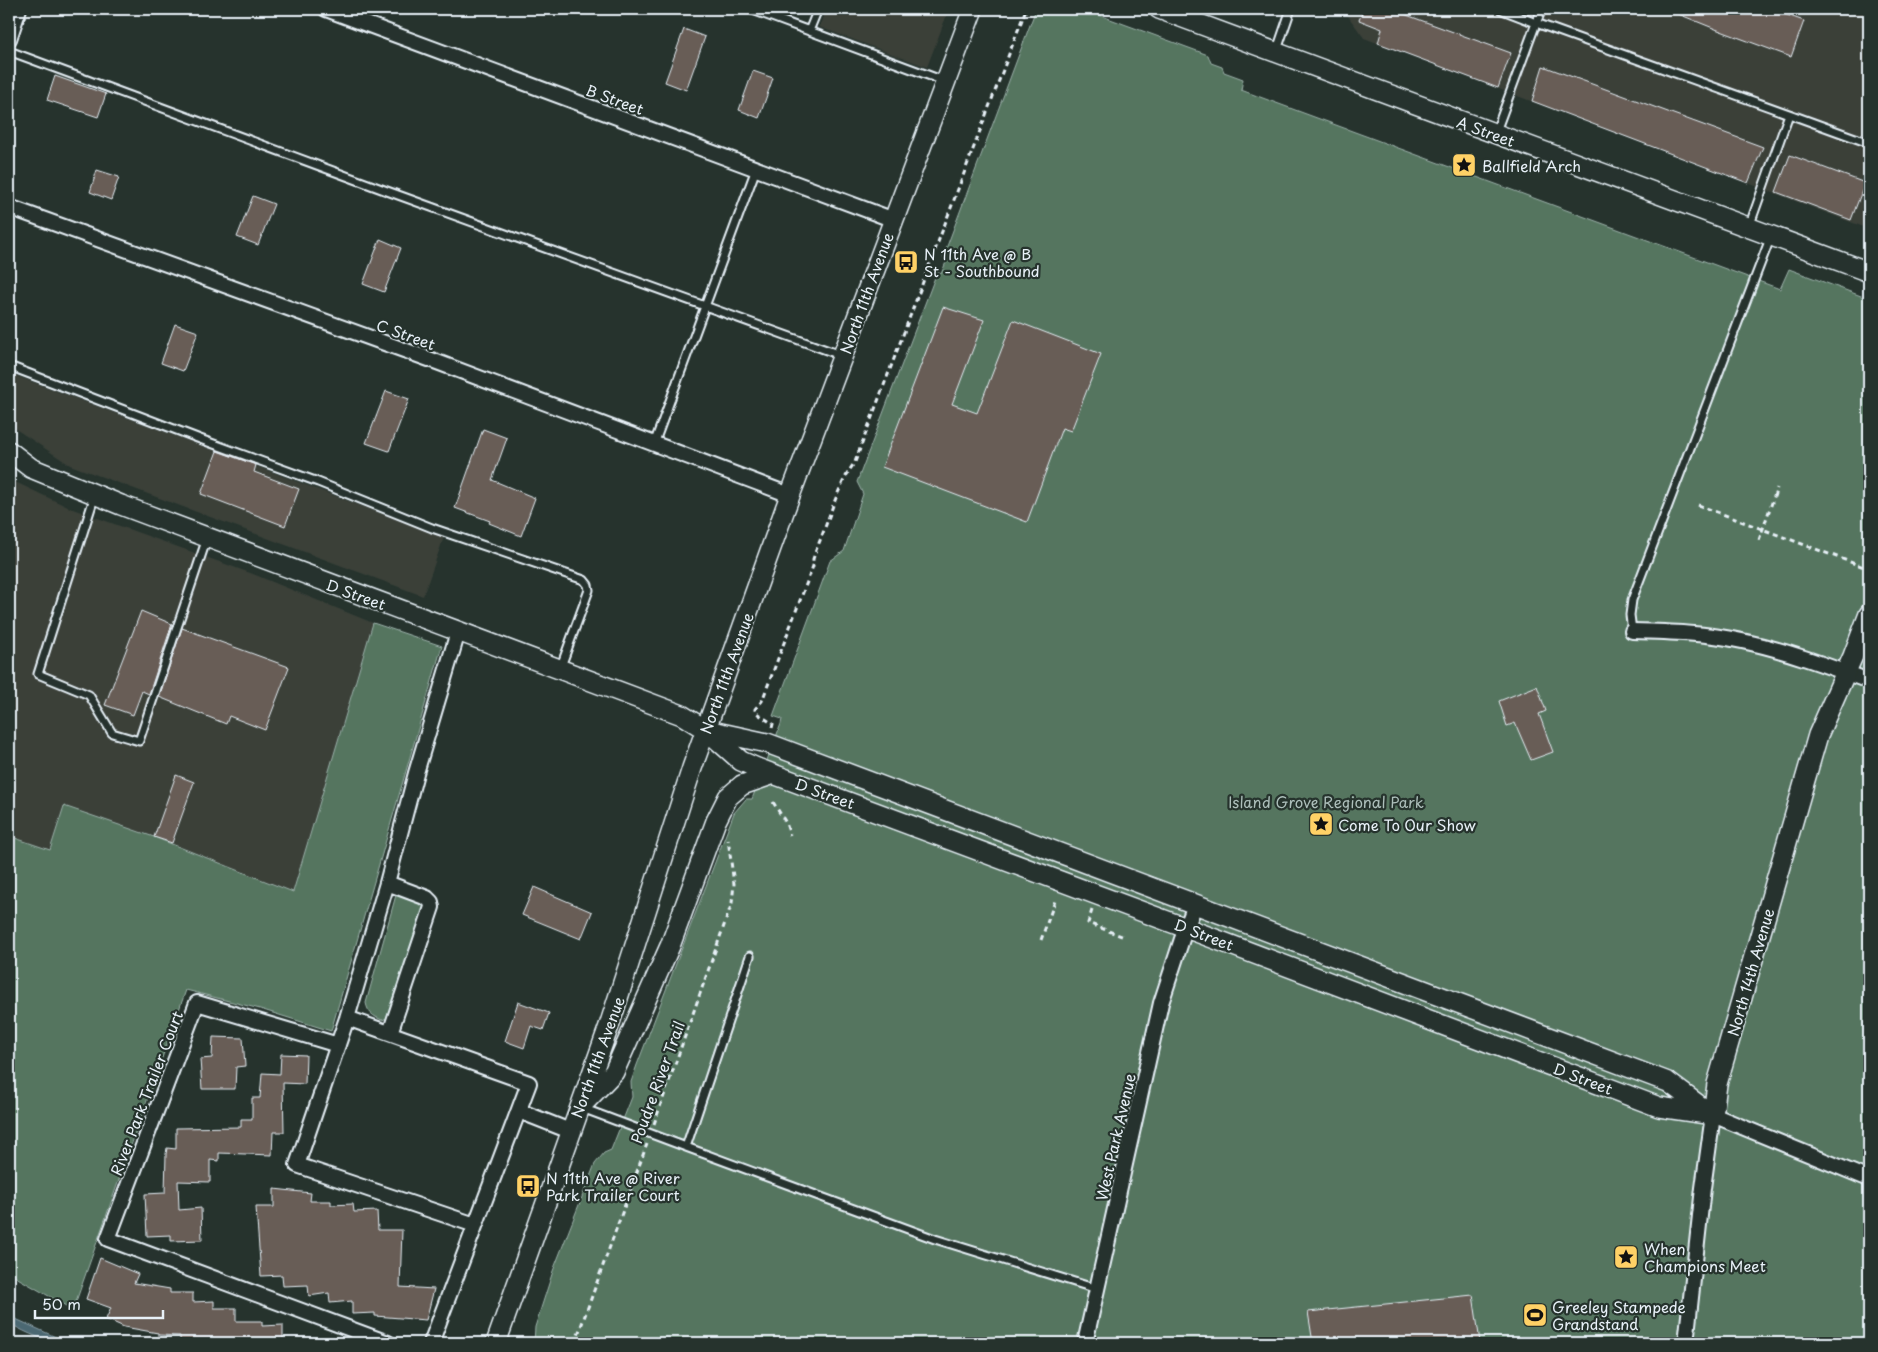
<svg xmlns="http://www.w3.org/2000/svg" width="1878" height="1352" viewBox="0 0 1878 1352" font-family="'Playpen Sans',sans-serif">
<rect width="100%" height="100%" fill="#26332d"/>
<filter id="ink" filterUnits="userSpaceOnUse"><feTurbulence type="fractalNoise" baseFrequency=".02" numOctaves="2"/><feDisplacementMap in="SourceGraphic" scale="10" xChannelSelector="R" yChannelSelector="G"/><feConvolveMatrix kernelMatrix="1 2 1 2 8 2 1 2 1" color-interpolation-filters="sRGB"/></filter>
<g filter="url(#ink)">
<path fill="#3a4039" d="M826 9H949L927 67 819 27Z
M1349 9H1869V229L1364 38 1348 16Z
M9 373 444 537 423 596 70 465 17 430 9 420Z
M9 479 70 508 253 574 373 623 293 892 154 837 64 806 50 851 9 836Z"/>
<path fill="#54755f" stroke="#9eb3ac" d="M1036 9H1083L1208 55 1211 63 1222 67 1224 72 1243 79 1241 90 1780 289 1789 269 1869 299V1343H534L535 1327 553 1271 595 1164 604 1153 611 1150 632 1097 631 1082 637 1065 734 813 746 799H752L781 724 782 719 773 716 830 561 844 551 863 494 857 482 937 272 941 274 947 260 943 257Z
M373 623 442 646 331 1031 260 1009 186 990 73 1310 9 1273V836L50 850 64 806 154 837 293 892Z
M396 895 420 903 424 907 425 917 390 1017 382 1020C373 1016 368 1013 366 1003Z"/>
<path fill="#4c6872" stroke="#8a9fa8" d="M9 1316 69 1343C47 1343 28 1334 9 1323Z"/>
<path fill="#685d56" stroke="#e8f1f8" d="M1364 9H1390L1511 53 1498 88 1378 43 1382 29 1359 20Z
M1666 9H1770L1804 21 1791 57 1718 30Z
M684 29 705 37 686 90 665 82Z
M1543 66 1763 147 1748 183 1532 101Z
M753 71 773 78 759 118 739 110Z
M55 76 106 94 98 117 47 100Z
M1790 155 1865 183 1851 220 1776 192Z
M97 170 119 177 111 200 90 192Z
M253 196 274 204 258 245 237 237Z
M380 239 401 248 384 292 363 284Z
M943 307 984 320 952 404 977 413 1013 320 1101 354 1071 431 1062 428 1027 522 882 467Z
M175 324 198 332 183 371 161 363Z
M386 391 409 399 389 451 366 443Z
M483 429 507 438 492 480 535 498 521 536 489 523 490 521 455 508Z
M217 451 256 465 254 472 299 489 285 526 201 494Z
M141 611 172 624 149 694 142 691 133 715 105 705Z
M182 628 289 667 265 730 229 716 226 724 159 697Z
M1537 686 1546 711 1539 714 1553 752 1531 760 1515 723 1507 726 1499 701Z
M176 775 194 782 172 843 154 837Z
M534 887 592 912 581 939 522 915Z
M518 1002 549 1013 543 1030 531 1026 524 1048 505 1041Z
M213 1037 243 1038 245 1066 236 1067 235 1089H202L200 1059 212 1058Z
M281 1054 306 1055 305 1084 283 1083 284 1132H273L272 1155 219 1153V1161L210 1160V1182L178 1181 179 1210 201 1208 202 1240 171 1241V1235L147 1236 145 1194 165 1193 166 1154 167 1148 176 1149V1128L241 1127V1119H252V1098H260L262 1073 280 1074Z
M274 1189 311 1193 310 1201H331V1205L353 1204 354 1212 377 1211 378 1230H402L400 1287 434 1289 426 1320 375 1316V1313L352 1314V1301L330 1303 329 1293 309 1296 308 1285 283 1286 282 1275 261 1276 256 1207H274Z
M100 1258 138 1274 134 1283 170 1289V1293H193V1302L214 1301V1308H236V1321H262V1326L283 1325V1343H206V1341H180V1336L158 1335V1333L124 1327 106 1319 111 1308 86 1299Z
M1473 1295 1480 1342 1468 1343H1313L1308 1312Z"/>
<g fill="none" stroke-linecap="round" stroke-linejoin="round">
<defs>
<path id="lane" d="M750 9 944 81
M1542 9 1536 23 1789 114 1749 227
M809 31 818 9
M1277 50 1291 9
M9 51 387 191 843 356
M1789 114 1869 143
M1495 134 1536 23 1500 9
M9 366 200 439 318 482 432 528 584 580 588 585 589 590 560 669
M654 444 756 169
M95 495 38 674 89 695 112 733 139 741 207 538
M1632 631 1630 615 1632 600 1771 236
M582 1108 686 1147 750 956
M686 1147 935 1239 1097 1289"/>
<path id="street" d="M326 9 894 220
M9 39 19 9
M9 207 437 362 790 495
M1632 631C1669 632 1706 633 1742 641 1785 650 1828 666 1869 681
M458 632 416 773 387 883 347 1018 297 1165 475 1225
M387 883 427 898 431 902 432 907 390 1033
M347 1018 529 1083 431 1343
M338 1045 197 1003 108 1239 388 1343
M519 1111 570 1131
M1085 1343 1161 1003 1182 939 1195 905
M1686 1343 1703 1188 1713 1115 1869 1179"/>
<path id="secondary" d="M1159 9 1869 272
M9 451 31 468 121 505 682 715 706 730 741 761 757 768 1186 928 1659 1107 1713 1115
M707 730 767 743 1668 1082 1711 1114
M584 1103 614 1072 670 946 716 821 728 797 742 785 774 774
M1713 1115 1717 1084 1818 735 1853 656 1869 614
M496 1343 609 1026 692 768 785 509 973 9"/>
</defs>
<use href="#lane" stroke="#e8f1f8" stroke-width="11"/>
<use href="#street" stroke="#e8f1f8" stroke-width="18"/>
<use href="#secondary" stroke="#e8f1f8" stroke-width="22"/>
<path stroke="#e8f1f8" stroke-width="3" stroke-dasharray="5 4" stroke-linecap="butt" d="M1698 505 1869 569
M1759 540 1777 488
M772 728 773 724 755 712V709L762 701 813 566V559L816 550C829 521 836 488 855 462L1026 9
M773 802 786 823 790 835
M1092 910 1088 923 1124 937
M1041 940 1056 898
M654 1124 732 903 734 884 728 839
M575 1343 647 1144"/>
<use href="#lane" stroke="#26332d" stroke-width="7"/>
<use href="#street" stroke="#26332d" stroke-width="14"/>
<use href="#secondary" stroke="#26332d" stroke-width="19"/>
</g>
</g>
<defs>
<symbol id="sight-square" viewBox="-11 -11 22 22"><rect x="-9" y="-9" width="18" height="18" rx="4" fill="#ffd166" stroke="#26332d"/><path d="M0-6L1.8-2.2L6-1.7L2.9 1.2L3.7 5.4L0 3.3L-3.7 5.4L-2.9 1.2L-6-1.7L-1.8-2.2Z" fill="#111"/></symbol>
<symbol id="bus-square" viewBox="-11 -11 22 22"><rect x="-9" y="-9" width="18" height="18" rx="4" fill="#ffd166" stroke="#26332d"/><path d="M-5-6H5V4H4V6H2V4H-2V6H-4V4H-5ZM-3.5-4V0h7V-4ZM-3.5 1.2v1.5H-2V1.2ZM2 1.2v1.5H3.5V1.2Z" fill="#111"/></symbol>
<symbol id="stadium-square" viewBox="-11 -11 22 22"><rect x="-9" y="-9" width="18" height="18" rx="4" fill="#ffd166" stroke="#26332d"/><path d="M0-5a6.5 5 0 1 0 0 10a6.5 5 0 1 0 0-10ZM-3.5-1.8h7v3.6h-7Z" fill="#111"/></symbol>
</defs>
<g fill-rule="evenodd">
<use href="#sight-square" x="1450" y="151" width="28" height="28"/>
<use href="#bus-square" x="892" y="248" width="28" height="28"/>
<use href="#sight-square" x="1307" y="810" width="28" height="28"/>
<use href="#bus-square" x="514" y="1172" width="28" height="28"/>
<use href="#sight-square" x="1612" y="1243" width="28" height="28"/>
<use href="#stadium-square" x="1521" y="1301" width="28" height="28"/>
</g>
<g text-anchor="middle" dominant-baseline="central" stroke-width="4.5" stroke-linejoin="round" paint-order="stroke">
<g font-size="15" fill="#e8f1f8" stroke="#26332d">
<text transform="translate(615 99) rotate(20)">B Street</text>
<text transform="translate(1486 131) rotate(20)">A Street</text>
<text transform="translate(866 293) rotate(-70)">North 11th Avenue</text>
<text transform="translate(406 334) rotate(20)">C Street</text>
<text transform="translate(356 594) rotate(20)">D Street</text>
<text transform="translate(726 673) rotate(-70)">North 11th Avenue</text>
<text transform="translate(825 793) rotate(20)">D Street</text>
<text transform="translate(1204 934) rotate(21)">D Street</text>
<text transform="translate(1750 972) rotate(-74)">North 14th Avenue</text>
<text transform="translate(597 1057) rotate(-70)">North 11th Avenue</text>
<text transform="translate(1583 1078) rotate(21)">D Street</text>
<text transform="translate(657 1082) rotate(-70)">Poudre River Trail</text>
<text transform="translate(146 1093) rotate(-69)">River Park Trailer Court</text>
<text transform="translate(1115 1137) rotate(-77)">West Park Avenue</text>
</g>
<g font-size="15" fill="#e8f1f8" stroke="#26332d" text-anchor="start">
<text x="1482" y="165">Ballfield Arch</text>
<text x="924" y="253">N 11th Ave @ B<tspan x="924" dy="17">St - Southbound</tspan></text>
<text x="1338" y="824">Come To Our Show</text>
<text x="546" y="1177">N 11th Ave @ River<tspan x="546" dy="17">Park Trailer Court</tspan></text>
<text x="1644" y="1248">When<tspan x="1644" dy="17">Champions Meet</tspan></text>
<text x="1552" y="1306">Greeley Stampede<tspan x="1552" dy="17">Grandstand</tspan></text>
</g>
<g font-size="15" fill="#adbfbb" stroke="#26332d">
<text x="1326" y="801">Island Grove Regional Park</text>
</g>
</g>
<rect width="1878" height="1352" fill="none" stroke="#26332d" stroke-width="30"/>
<rect x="15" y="15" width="1848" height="1322" fill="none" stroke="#e8f1f8" stroke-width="2" filter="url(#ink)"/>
<path d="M35 1310v8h128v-8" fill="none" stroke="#e8f1f8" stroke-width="2.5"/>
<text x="42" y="1310" font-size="15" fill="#e8f1f8" stroke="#26332d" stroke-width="4" paint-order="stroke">50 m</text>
</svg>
